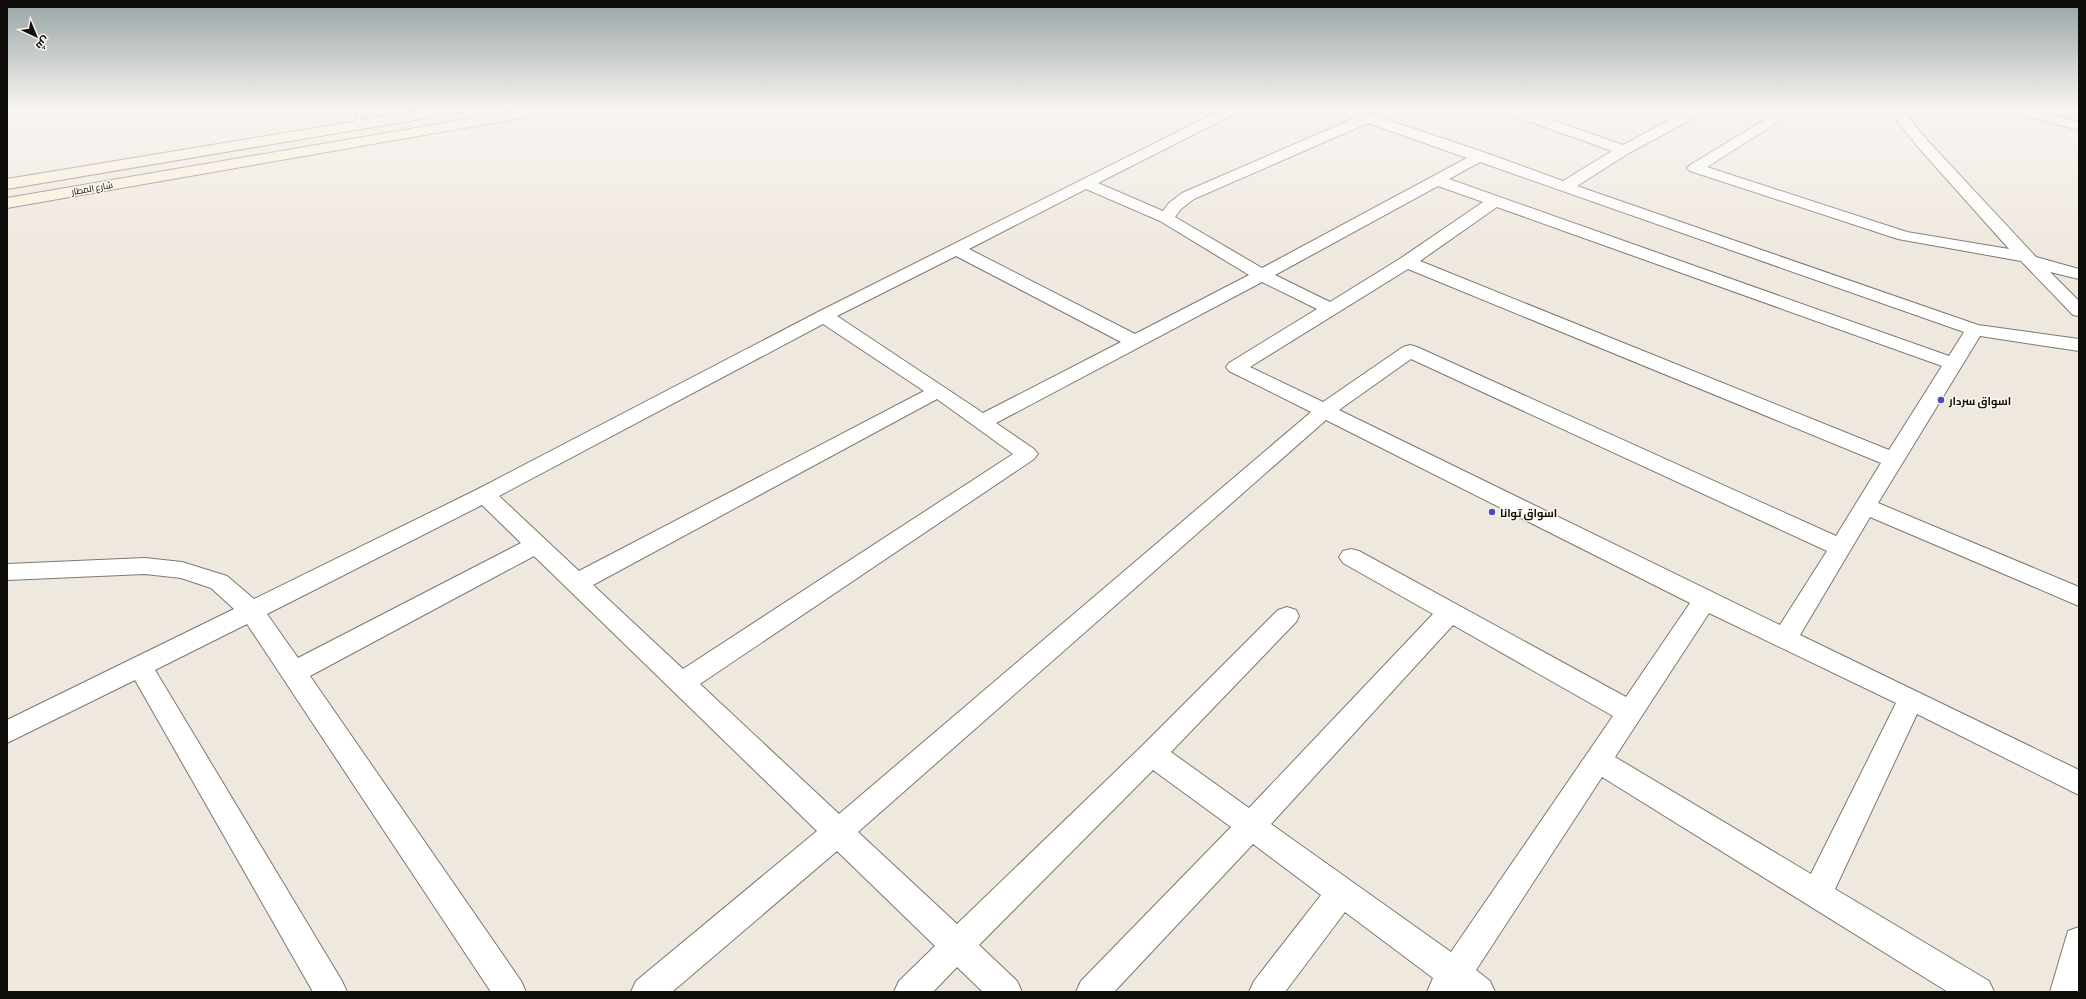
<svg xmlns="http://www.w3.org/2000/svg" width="2086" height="999" viewBox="0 0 2086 999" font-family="Commissioner,Cairo,sans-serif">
<rect width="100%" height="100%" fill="#efe8df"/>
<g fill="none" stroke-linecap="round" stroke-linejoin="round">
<defs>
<path id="lane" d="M362 108H369L362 115 360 125H356V114Z"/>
<path id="street" d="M1225 108H1242L1240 111 1098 183 1163 211 1169 203 1182 193 1355 118 1334 111 1332 108H1352L1486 153 1563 181 1612 151 1500 111 1498 108H1518L1623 145 1692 108H1709L1707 111 1629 153 1577 186 1978 325 2079 339V351L1980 336 1878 503 2079 587V606L1870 517 1800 635 2079 770V795L1917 714 1835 889 1989 981 1994 992H1948L1602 777 1476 970 1490 981 1495 992H1427L1433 978 1345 912 1285 992H1249L1254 981 1321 895 1253 844 1114 992H1076L1081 981 1231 827 1153 770 979 945 1017 981 1022 992H983L957 967 933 992H894L899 981 935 946 837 851 672 992H631L636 981 817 831 534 556 310 676 521 981 526 992H491L247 624 155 670 342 981 347 992H313L135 680 7 743V720L234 609 211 588 181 578 145 574 7 580V564L145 558 182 562 227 576 254 599 476 490 818 312ZM1368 123 1467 158 1262 268 1175 217 1181 209 1194 199ZM1480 162 1964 332 1949 356 1449 179ZM1438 186 1483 202 1401 258 1330 302 1275 275ZM1086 189 1160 221 1249 275 1135 334 969 249ZM1497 207 1942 366 1889 450 1420 261ZM956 256 1121 342 983 413 837 316ZM1408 269 1881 463 1836 536 1417 347 1410 345 1403 347 1323 402 1250 367ZM1262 282 1317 309 1229 363 1226 367 1229 371 1311 412 839 814 700 684 1034 459 1038 454 1034 449 996 423ZM823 324 924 391 579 571 499 496ZM1411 359 1827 551 1780 625 1339 410ZM937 399 1013 454 683 669 593 585ZM1326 420 1690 603 1626 697 1359 551 1351 549 1343 551 1339 557 1343 563 1433 614 1249 808 1171 752 1296 622 1299 616 1296 610 1287 607 1278 610 1142 746 957 924 858 832ZM482 505 521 543 298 658 267 614ZM1709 613 1896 703 1811 874 1615 757ZM1453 625 1613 716 1451 952 1271 824Z
M1784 108H1800L1707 167 1907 232 2009 249 1918 147 1887 108H1901L1928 141 2036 257 2079 269V279L2050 272 2079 301V316L2073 315 2021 261 1898 239 1690 171 1687 168 1690 165Z
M2079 927V992H2050L2068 931Z"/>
<path id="secondary" d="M436 108H469L467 111 462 112 7 189V179Z
M532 108H562L560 111 555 112 7 208V198Z
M2002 108H2025L2079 122V130L2004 111Z"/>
</defs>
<use href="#lane" stroke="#7e7870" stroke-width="2"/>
<use href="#street" stroke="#7e7870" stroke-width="2"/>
<use href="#secondary" stroke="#7e7870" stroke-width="2"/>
<use href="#lane" fill="#fff" fill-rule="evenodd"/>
<use href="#street" fill="#fff" fill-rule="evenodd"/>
<use href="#secondary" fill="#fef0dc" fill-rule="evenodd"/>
</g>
<linearGradient id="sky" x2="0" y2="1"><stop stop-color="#97a4a5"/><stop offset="0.44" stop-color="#f8f5f1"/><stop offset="1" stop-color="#f8f5f1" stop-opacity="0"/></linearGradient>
<rect width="2086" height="248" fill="url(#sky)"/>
<g fill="#454dc2" stroke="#fcf5ed" stroke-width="1.5">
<circle cx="1941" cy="400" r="4"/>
<circle cx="1492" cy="512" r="4"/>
</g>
<g text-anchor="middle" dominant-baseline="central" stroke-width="3" stroke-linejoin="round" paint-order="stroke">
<g font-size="9" fill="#0f0d0a" stroke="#fcf5ed">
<text transform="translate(92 188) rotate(-10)">شارع المطار</text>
</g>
<g font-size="11" font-weight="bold" fill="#0f0d0a" stroke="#fcf5ed" text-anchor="start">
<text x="1949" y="400">اسواق سردار</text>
<text x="1500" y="512">اسواق توانا</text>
</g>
</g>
<rect width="2086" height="999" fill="none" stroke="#0f0d0a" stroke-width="16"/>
<g transform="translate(36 36) rotate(136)" stroke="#fcf5ed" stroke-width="3" paint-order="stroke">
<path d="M0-3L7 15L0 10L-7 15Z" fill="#0f0d0a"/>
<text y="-6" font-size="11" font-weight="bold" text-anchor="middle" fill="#0f0d0a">ش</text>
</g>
</svg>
